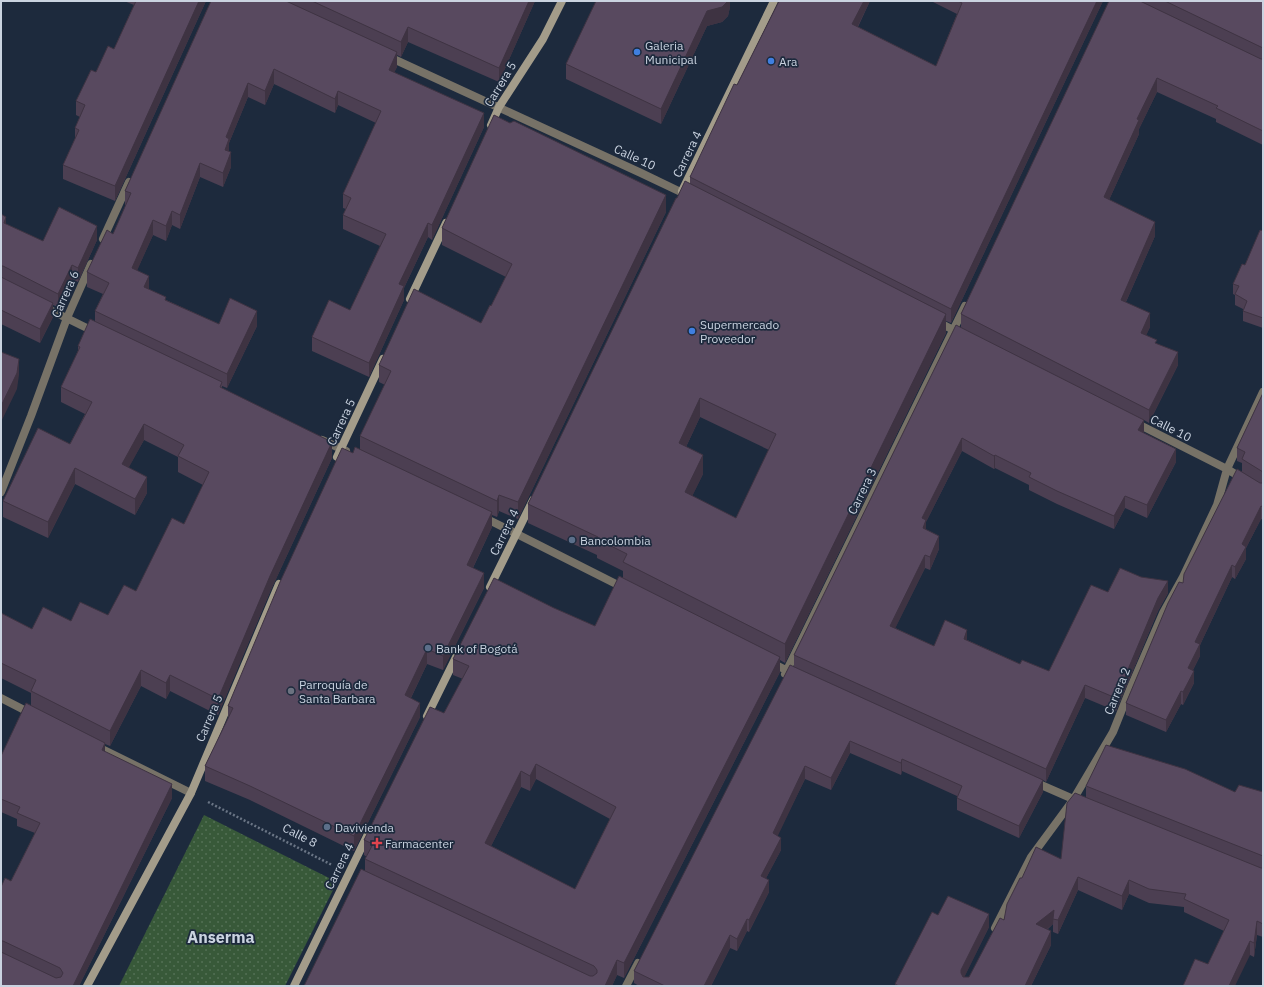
<svg xmlns="http://www.w3.org/2000/svg" width="1264" height="987" viewBox="0 0 1264 987" font-family="'IBM Plex Sans',sans-serif">
<defs>
<pattern id="grass-dots" width="8" height="8" patternUnits="userSpaceOnUse"><rect width="8" height="8" fill="#385939"/><path d="M2 2h.1M6 6h.1" fill="none" stroke="#537055" stroke-width="1.8" stroke-linecap="round"/></pattern>
</defs>
<rect width="100%" height="100%" fill="#1d2a3d"/>
<path fill="url(#grass-dots)" d="M204 815 337 882 285 986H119Z"/>
<g fill="none" stroke-linecap="round" stroke-linejoin="round">
<path stroke="#6a7585" stroke-width="2.5" stroke-dasharray="2 2" stroke-linecap="butt" d="M208 802 332 865"/>
<path stroke="#777267" stroke-width="8" d="M387 56 641 173 687 195
M103 239 129 182
M44 307 95 332
M938 322 963 335
M1134 422 1227 469 1263 491
M322 440 346 451
M1 492 31 416 67 318 91 264
M483 517 624 588
M770 662 796 675
M785 674 965 306
M1 698 32 714
M96 746 191 793
M1032 781 1080 802
M995 928 1031 857 1073 800 1113 732 1131 687 1163 613 1183 577 1217 505 1227 469 1263 392
M626 986 638 963"/>
<path stroke="#a39c8a" stroke-width="8" d="M491 125 499 107 543 39 562 1
M682 191 774 1
M410 299 446 223
M337 457 383 359
M490 587 533 500
M427 716 458 653
M87 986 191 793 279 584
M294 986 369 832"/>
</g>
<path fill="#4c3f52" fill-rule="evenodd" d="M124 1H206L115 201 63 179V165L75 139V128L80 117 76 115V101L96 72 114 49 134 5Z
M211 1H535L499 82 408 42 401 57 397 55V67L394 72 484 127 432 240 428 237 404 288V300L369 377 312 351V337L350 310 380 246 343 229V215L346 209 343 208V194L376 123 338 105 335 113 274 84 265 105 248 97 229 143V152L231 167 223 187 200 177 180 229 172 225 166 241 153 235 137 270 149 289 166 300 219 324 257 326 227 388 222 386V388L332 458 270 592 218 715 170 691 166 699 141 686 110 746 105 744V752L172 798 79 986H1V887L11 881 35 833 17 826V819L1 812V756L31 706V693L1 678V613L32 629 71 621 108 615 136 591 184 524 203 485 178 472V457L144 440 128 468 147 493 135 515 75 484 48 538 3 517V501L70 444 85 414 61 402V387L78 351V346L95 322V311L103 294 87 287V272L113 234 126 205H125V191Z
M730 1V7L728 16 722 22 707 26 661 124 566 79V64Z
M779 1H870L858 27 936 66 957 14 931 1H1103L951 323 946 321V333L785 663 780 660V672L624 978 617 975 612 986H304L365 872V859L367 857 364 855V840L444 713 463 679 453 675V659L554 608 595 626 623 578V571L597 558V555L528 523V504L677 198 690 184V177L737 85ZM700 417 769 450 736 518 692 496 703 474 686 447ZM536 779 610 819 575 889 491 846 521 787 530 791Z
M1109 1H1263V145L1216 122V119L1157 92 1139 129V134L1109 200 1155 236 1126 302 1150 327 1146 335 1157 344 1178 365 1149 423 1144 420 1143 433 1176 462 1147 518 1125 508 1114 529 1057 504 1029 490V485L995 468 994 469 962 451 926 522V530L939 549 930 570 925 568 895 628 934 646 967 640 1020 664 1049 671 1108 592 1168 593 1158 611 1116 711 1085 698 1046 782 1043 780V792L1019 838 957 810V796L902 771 901 775 850 753 831 790 805 779 777 836 781 850 766 878 769 892 749 932 747 931 737 951 730 948 711 986H639L634 983V971L794 667V655L961 328V314Z
M666 212 518 519 499 511 497 517 492 515V527L473 568 484 588 443 670 427 664 411 698 420 717 354 851 250 800 205 781V766L228 719V706L353 453 360 450V436L385 385 379 382V365L481 323 491 306 506 277 442 245V228Z
M1 214 6 225 43 241 97 240 78 282 72 279 58 307 53 305V317L40 343 1 324Z
M1263 231V328L1243 321V309L1235 305V295L1233 294V284L1245 265Z
M1263 393V520L1261 519 1246 548V559L1235 579 1232 577 1200 645V656L1193 670 1194 683 1183 705 1181 704 1166 732 1126 715V703L1183 583 1242 472V463L1237 461V448Z
M1086 786 1235 792H1263V937L1257 935 1254 957 1250 955 1208 964 1224 931 1184 912V907L1149 903 1129 894 1122 910 1078 890 1058 934 1053 932V924L1047 930 1051 945 1031 986H895V984L938 915 989 927 964 977H969L1004 920 1022 878 1061 859 1086 798Z"/>
<path fill="#3e3342" d="M199 1H206L115 201V186Z
M529 1H535L499 82V68Z
M728 1H730V7L728 16 722 22 707 26 661 124V109L707 11Z
M864 1H870L852 38V24Z
M1097 1H1103L951 323V309Z
M408 27V42L401 57V42Z
M397 52V67L389 84V70Z
M274 69V84L265 105V91Z
M1157 78V92L1139 129V134L1104 211V197L1137 119Z
M248 83V97L229 143V153L225 150 226 137Z
M338 91V105L335 113V99Z
M484 113V127L432 240V225Z
M231 152V167L223 187V173Z
M200 163V177L180 229V215Z
M666 195V212L518 519V502Z
M172 211V225L166 241V226Z
M6 217V230L4 223Z
M153 220V235L132 282V268Z
M1155 222V236L1121 313V300Z
M428 223V237L404 288V300L369 377V363L399 284Z
M97 226V240L78 282V268Z
M72 265V279L58 307V294Z
M149 276V290L144 287Z
M53 303V317L40 343V329Z
M257 311V326L227 388V374Z
M1150 313V327L1141 347V333Z
M946 314V333L785 663V644Z
M1178 352V365L1149 423V410Z
M19 359V375L17 389 1 422V406Z
M700 398V417L679 462V443Z
M1144 420V433L1138 430Z
M144 424V440L122 480V464Z
M962 438V451L926 522V533L923 541 922 518Z
M332 442V458L270 592 218 715V699L270 576Z
M1176 449V462L1147 518V505Z
M703 455V474L685 511V492Z
M995 455V468L994 469V456Z
M75 468V484L48 538V522Z
M147 477V493L135 515V499Z
M499 495V511L497 517V501Z
M1125 496V508L1114 529V516Z
M1261 506V519L1246 548V559L1235 579V567L1242 544Z
M492 512V527L467 580V565Z
M939 536V549L930 570V557Z
M925 555V568L890 639V626Z
M1232 565V577L1200 645V656L1188 680V668L1195 642Z
M484 573V588L443 670V656Z
M1168 581V593L1158 611 1116 711V698L1158 598Z
M967 630V643L964 639Z
M427 649V664L405 710V695Z
M780 657V672L624 978V963Z
M141 670V686L110 746V731Z
M1194 671V683L1183 705V692Z
M170 675V691L166 699V683Z
M1085 685V698L1046 782V769Z
M1181 691V704L1166 732V720Z
M420 703V717L354 851V836Z
M850 741V753L831 790V778Z
M105 743V756L102 750Z
M902 759V771L901 775V763Z
M536 764V779L530 791V776Z
M805 766V779L773 846V833Z
M521 771V787L485 858V843Z
M1043 780V792L1019 838V826Z
M172 784V798L79 986H73Z
M781 838V850L761 888V876Z
M1078 877V890L1058 934V920Z
M769 880V892L749 932V920Z
M1129 880V894L1122 910V896Z
M1054 910 1053 924 1036 938V924Z
M989 914V927L961 984V970Z
M747 919V931L737 951V939Z
M1257 921V935L1254 957V943Z
M1051 931V945L1031 986H1025Z
M730 935V948L711 986H704Z
M1250 941V955L1235 986H1229Z
M617 960V975L612 986H605Z"/>
<path fill="#58495f" stroke="#3e3342" fill-rule="evenodd" d="M136 1H199L115 186 63 165 79 130 75 128 85 105 76 101 91 70 96 72 108 46 114 49Z
M211 1H286L397 52 389 70 484 113 432 225 428 223 399 284 404 286 369 363 312 337 329 300 350 310 386 234 343 215 351 198 343 194 381 111 338 91 335 99 274 69 265 91 248 83 226 137 229 139 225 150 231 152 223 173 200 163 180 215 172 211 166 226 153 220 132 268 149 276 144 287 166 297 165 300 219 324 230 298 257 311 227 374 95 311 109 283 87 272 107 230 113 234 131 193 125 191Z
M312 1H529L499 68 408 27 401 42Z
M596 1H728L722 7 707 11 661 109 566 64Z
M779 1H864L852 24 936 66 962 3 958 1H1097L951 309 690 177 734 84 737 85Z
M1109 1H1140L1261 59H1263V131L1216 108 1218 106 1157 78 1137 119 1139 120 1104 197 1155 222 1121 300 1150 313 1141 333 1157 340 1155 343 1178 352 1149 410 961 314Z
M1165 1H1263V48Z
M494 115 510 123 514 121 666 195 518 502 499 495 497 501 360 436 391 371 379 365 414 289 481 323 490 305 491 306 512 264 442 228Z
M685 181 946 314 785 644 623 562 627 554 597 539 598 537 528 504 676 198H677ZM700 398 776 434 736 518 685 492 703 455 679 443Z
M59 207 97 226 78 268 72 265 58 294 3 266H1V214L6 217 4 223 43 241Z
M1260 230 1263 231V318L1243 311 1247 301 1235 294 1239 286 1233 284 1242 264 1245 265Z
M1 277 53 303 40 329 1 310Z
M90 319 222 382 220 387 332 442 270 576 218 699 170 675 166 683 141 670 110 731 31 691 36 680 1 663V613L32 629 43 607 71 621 80 602 108 615 124 585 136 591 172 518 184 524 209 472 178 456 184 445 144 424 122 464 147 477 135 499 75 468 48 522 3 501 38 428 70 444 92 402 61 387 80 347 78 346Z
M956 325 1144 420 1138 430 1176 449 1147 505 1125 496 1114 516 1057 491 1029 477 1031 473 995 455 994 456 962 438 922 518 926 520 923 528 939 536 930 557 925 555 890 626 934 646 945 620 967 630 964 639 1020 664 1022 660 1049 671 1091 585 1108 592 1120 568 1141 577 1168 581 1158 598 1116 698 1085 685 1046 769 794 655Z
M1 352 19 359 17 373 1 406Z
M1263 393V472L1242 459 1245 452 1237 448Z
M355 447 492 512 467 565 484 573 443 656 427 649 405 695 420 703 354 836 250 786 205 766 233 708 228 706 280 582 342 448 353 453Z
M1237 469 1260 483H1263V507L1261 506 1242 544 1246 547 1235 567 1232 565 1195 642 1200 644 1188 668 1194 671 1183 692 1181 691 1166 720 1126 703 1168 603 1179 582 1183 583 1184 574Z
M619 576 780 657 624 963 617 960 605 986H304L361 869 590 976H593L597 973V970L594 966 365 859 373 844 364 840 430 707 444 713 469 666 453 659 494 578 554 608 595 626ZM536 764 616 807 575 889 485 843 521 771 530 776Z
M790 665 1043 780 1019 826 957 798 962 786 902 759 901 763 850 741 831 778 805 766 773 833 781 838 761 876 769 880 749 920 747 919 737 939 730 935 704 986H665L634 971Z
M26 703 105 743 102 750 172 784 73 986H1V952L56 978 61 977 63 973 60 968 3 941H1V887L5 878 11 881 40 823 17 813 20 807 1 799V756Z
M1106 745 1185 769 1235 792 1239 785 1263 792V856L1086 786Z
M1075 793 1261 868H1263V924L1257 921 1254 943 1250 941 1229 986H1183L1195 959 1208 964 1229 920 1184 899 1186 894 1149 889 1129 880 1122 896 1078 877 1058 920 1053 919 1054 910 1036 924 1051 931 1025 986H899L895 984 932 912 938 915 948 896 989 914 961 970V973L963 977H969L1000 918 1004 920 1007 904 1020 878H1022L1036 847 1061 859 1067 803Z"/>
<g fill="#3f7fe0" stroke="#1d2a3d" stroke-width="1.5">
<circle cx="637" cy="52" r="4"/>
<circle cx="771" cy="61" r="4"/>
<circle cx="692" cy="331" r="4"/>
</g>
<g fill="#5c6f8a" stroke="#1d2a3d" stroke-width="1.5">
<circle cx="572" cy="540" r="4"/>
<circle cx="428" cy="648" r="4"/>
<circle cx="327" cy="827" r="4"/>
</g>
<circle fill="#6b7280" stroke="#1d2a3d" stroke-width="1.5" cx="291" cy="691" r="4"/>
<path fill="#e0444e" stroke="#1d2a3d" stroke-width="1.5" d="M375 837h4v4h4v4h-4v4h-4v-4h-4v-4h4z"/>
<g text-anchor="middle" dominant-baseline="central" stroke-width="3.5" stroke-linejoin="round" paint-order="stroke">
<g font-size="12" fill="#cad3e0" stroke="#1d2a3d" text-anchor="start">
<text x="645" y="45">Galeria<tspan x="645" dy="14">Municipal</tspan></text>
<text x="779" y="61">Ara</text>
<text x="700" y="324">Supermercado<tspan x="700" dy="14">Proveedor</tspan></text>
<text x="580" y="540">Bancolombia</text>
<text x="436" y="648">Bank of Bogotá</text>
<text x="299" y="684">Parroquía de<tspan x="299" dy="14">Santa Barbara</tspan></text>
<text x="335" y="827">Davivienda</text>
<text x="385" y="843">Farmacenter</text>
</g>
<g font-size="12" fill="#cad3e0" stroke="#1d2a3d">
<text transform="translate(500 84) rotate(-59)">Carrera 5</text>
<text transform="translate(687 154) rotate(-64)">Carrera 4</text>
<text transform="translate(635 157) rotate(25)">Calle 10</text>
<text transform="translate(65 294) rotate(-66)">Carrera 6</text>
<text transform="translate(341 422) rotate(-65)">Carrera 5</text>
<text transform="translate(1171 428) rotate(27)">Calle 10</text>
<text transform="translate(862 491) rotate(-64)">Carrera 3</text>
<text transform="translate(504 532) rotate(-64)">Carrera 4</text>
<text transform="translate(1117 691) rotate(-68)">Carrera 2</text>
<text transform="translate(209 718) rotate(-67)">Carrera 5</text>
<text transform="translate(300 835) rotate(27)">Calle 8</text>
<text transform="translate(339 866) rotate(-64)">Carrera 4</text>
</g>
<g font-size="16" font-weight="bold" fill="#cad3e0" stroke="#1d2a3d">
<text x="221" y="937">Anserma</text>
</g>
</g>
<rect width="1264" height="987" fill="none" stroke="#cad3e0" stroke-width="4"/>
</svg>
